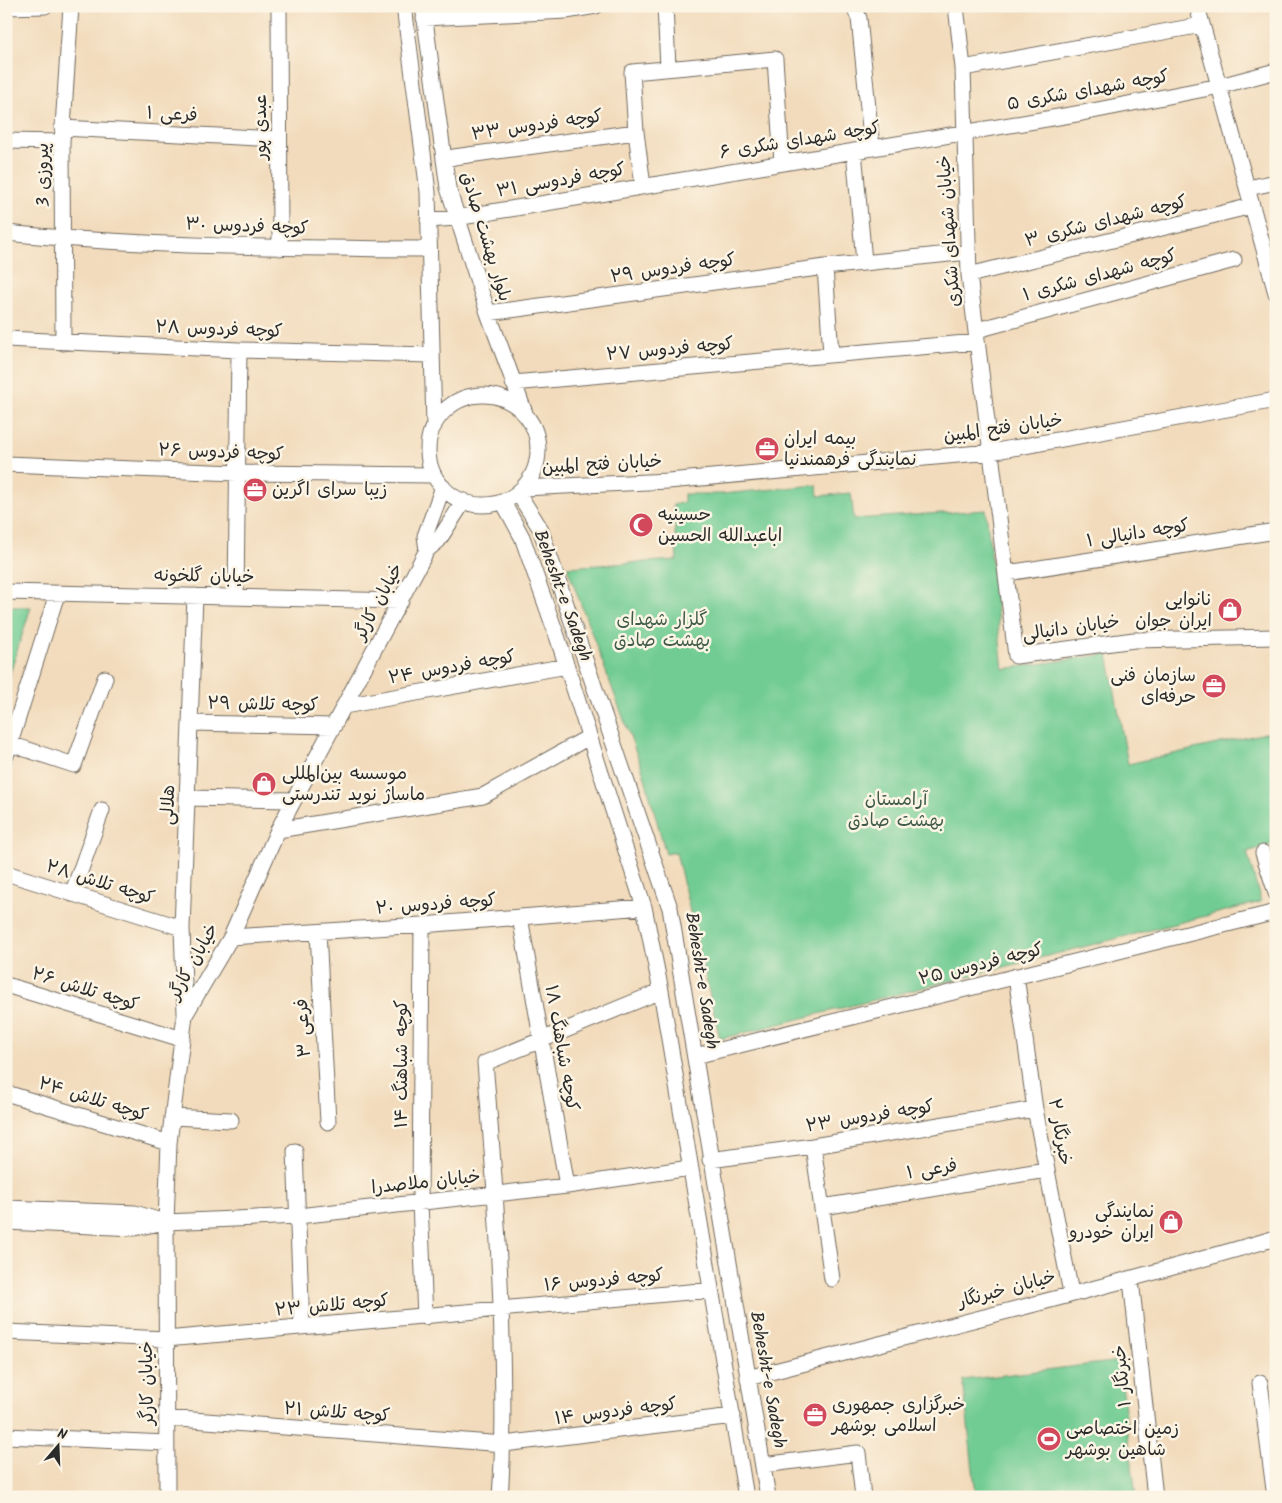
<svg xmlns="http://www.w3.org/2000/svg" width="1282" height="1503" viewBox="0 0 1282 1503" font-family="Kalam,'Playpen Sans Arabic',sans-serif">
<rect width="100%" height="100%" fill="#fcf5e5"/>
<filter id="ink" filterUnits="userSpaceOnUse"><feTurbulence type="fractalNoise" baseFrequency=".02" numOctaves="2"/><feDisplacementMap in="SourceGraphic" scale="10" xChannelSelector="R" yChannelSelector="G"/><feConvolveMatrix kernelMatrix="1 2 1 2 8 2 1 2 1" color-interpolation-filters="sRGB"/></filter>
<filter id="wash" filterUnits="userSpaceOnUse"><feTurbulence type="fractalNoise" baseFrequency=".0096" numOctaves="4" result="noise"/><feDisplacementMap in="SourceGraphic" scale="20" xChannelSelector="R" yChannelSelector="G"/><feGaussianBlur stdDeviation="1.12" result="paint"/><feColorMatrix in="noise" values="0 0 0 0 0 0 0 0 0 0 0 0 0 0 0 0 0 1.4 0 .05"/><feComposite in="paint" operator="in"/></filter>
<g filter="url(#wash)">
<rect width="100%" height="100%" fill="#f2dbbc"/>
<path fill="#71cc93" stroke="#4e7c5f" d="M817 485 818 496 851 493 854 519 986 510 1003 669 1108 654 1128 764 1270 732 1276 754V843L1247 852 1261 902 720 1039 676 852 666 854 643 771 567 567 677 560 673 505 684 502V494H721Z
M6 607H31L6 686Z
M1119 1361 1136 1497H976L963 1380Z"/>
</g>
<g filter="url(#ink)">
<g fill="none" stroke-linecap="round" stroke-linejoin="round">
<defs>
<path id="minor" d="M279 6 280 248
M404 6 428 192 434 426
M423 6 448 188 488 313 525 413
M665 6 668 67
M853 6 859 18 872 148
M956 6 963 68 969 275 1016 656 1134 640 1276 637
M1197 6 1276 293
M6 7 45 6
M424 18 566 11 596 6
M963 68 1202 25
M62 128 279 139
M6 141 62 142
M854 151 864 262
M444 160 454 157 636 132
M643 186 636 132 632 72 775 59 782 163
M1248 188 1276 182
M428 220 456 218 1082 113 1220 86 1276 71
M6 233C146 247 288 248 429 249
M825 267 831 354
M969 275 1252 206
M488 313 825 267 968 252
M977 330 1234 260
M6 339 239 350 431 355
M63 343 62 142 71 6
M513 383 977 342
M428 450a55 55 0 1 1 110 0a55 55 0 1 1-110 0Z
M6 464 237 473 434 475
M523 488 668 481 991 452 1276 400
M518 493 540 528 670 908 768 1497
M503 502 522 537 558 639 644 907 661 991 746 1497
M427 550 425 536 443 487
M1007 573 1276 531
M6 592 401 601
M236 596 239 350
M344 706 567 666
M191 723 334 726
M10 744 74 765 105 678
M6 756 57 594
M188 798 293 800
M278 830 483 796 589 737
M1263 853 1276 893
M6 873 182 928
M72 894 102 810
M520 917 567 1186
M422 925 420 1203 425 1317
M318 932 328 1122
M231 937 422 925 644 907
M1016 976 1035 1109 1071 1293
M6 985 182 1039
M185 1014 182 928 195 596
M695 1056 1276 912
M6 1093 169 1143
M172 1117 231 1120
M813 1146 832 1279
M295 1151 302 1327
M710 1160 813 1146 1035 1109
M823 1207 1046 1170
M6 1208 135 1213 164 1222
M6 1222 135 1228 166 1222 298 1216 567 1186 690 1168
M1131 1280 1155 1497
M6 1332 166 1339 711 1290
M748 1378C924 1332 1101 1289 1276 1238
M1260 1383 1275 1497
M167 1418 504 1444 733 1416
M6 1436 167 1443
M763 1465 858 1453 863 1497
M167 1497 166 1222 169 1143 185 1015 231 937 278 830 427 550 438 541 464 501
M500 1497C504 1444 503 1394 502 1341 500 1248 493 1156 485 1063L661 991"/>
</defs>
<use href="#minor" stroke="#71695e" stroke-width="17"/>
<use href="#minor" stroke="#fff" stroke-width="15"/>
</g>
</g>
<defs>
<symbol id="office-disc" viewBox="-11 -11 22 22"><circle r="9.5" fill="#d1495b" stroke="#fcf5e5"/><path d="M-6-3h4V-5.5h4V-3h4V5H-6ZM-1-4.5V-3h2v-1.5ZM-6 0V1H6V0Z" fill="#fff"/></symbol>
<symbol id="mosque-disc" viewBox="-11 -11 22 22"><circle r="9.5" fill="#d1495b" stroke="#fcf5e5"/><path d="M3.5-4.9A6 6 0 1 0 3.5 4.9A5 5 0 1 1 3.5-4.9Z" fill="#fff"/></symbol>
<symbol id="shop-disc" viewBox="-11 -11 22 22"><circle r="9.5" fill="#d1495b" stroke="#fcf5e5"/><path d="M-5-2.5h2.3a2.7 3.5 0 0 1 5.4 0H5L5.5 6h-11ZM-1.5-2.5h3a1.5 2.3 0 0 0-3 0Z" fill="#fff"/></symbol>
<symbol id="stadium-disc" viewBox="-11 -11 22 22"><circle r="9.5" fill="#d1495b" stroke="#fcf5e5"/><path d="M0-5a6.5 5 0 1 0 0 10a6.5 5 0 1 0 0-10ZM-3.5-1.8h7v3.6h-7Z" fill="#fff"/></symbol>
</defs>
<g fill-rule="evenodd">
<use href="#office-disc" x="753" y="435" width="28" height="28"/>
<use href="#office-disc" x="241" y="476" width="28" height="28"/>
<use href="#mosque-disc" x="627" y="511" width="28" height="28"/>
<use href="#shop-disc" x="1216" y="596" width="28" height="28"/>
<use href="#office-disc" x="1200" y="672" width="28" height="28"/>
<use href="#shop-disc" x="250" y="770" width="28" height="28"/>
<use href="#shop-disc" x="1157" y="1208" width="28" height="28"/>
<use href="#office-disc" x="801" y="1401" width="28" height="28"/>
<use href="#stadium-disc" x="1035" y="1425" width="28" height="28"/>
</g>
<g text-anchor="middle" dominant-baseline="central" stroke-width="5" stroke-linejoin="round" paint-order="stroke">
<g font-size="18" fill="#2b2b2b" stroke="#fcf5e5">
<text transform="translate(1088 91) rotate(-10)">کوچه شهدای شکری ۵</text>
<text transform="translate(172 115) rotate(3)">فرعی ۱</text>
<text transform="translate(537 126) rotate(-8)">کوچه فردوس ۳۳</text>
<text transform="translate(261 127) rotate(-90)">عبدی پور</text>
<text transform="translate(800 141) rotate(-9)">کوچه شهدای شکری ۶</text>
<text transform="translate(44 175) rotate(-91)">پیروزی 3</text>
<text transform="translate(561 181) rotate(-10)">کوچه فردوسی ۳۱</text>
<text transform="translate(1106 222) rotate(-14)">کوچه شهدای شکری ۳</text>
<text transform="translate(247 227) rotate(2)">کوچه فردوس ۳۰</text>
<text transform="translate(950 231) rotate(-94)">خیابان شهدای شکری</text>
<text transform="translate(485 237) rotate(73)">بلوار بهشت صادق</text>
<text transform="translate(673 269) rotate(-8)">کوچه فردوس ۲۹</text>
<text transform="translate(1100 276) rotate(-15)">کوچه شهدای شکری ۱</text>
<text transform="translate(219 330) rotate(2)">کوچه فردوس ۲۸</text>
<text transform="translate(670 350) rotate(-5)">کوچه فردوس ۲۷</text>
<text transform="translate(1003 429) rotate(-8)">خیابان فتح المبین</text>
<text transform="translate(221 453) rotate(2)">کوچه فردوس ۲۶</text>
<text transform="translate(602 465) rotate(-3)">خیابان فتح المبین</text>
<text transform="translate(1138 534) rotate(-9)">کوچه دانیالی ۱</text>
<text transform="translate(204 577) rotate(1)">خیابان گلخونه</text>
<text transform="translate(562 596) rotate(70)">Behesht-e Sadegh</text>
<text transform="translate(379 602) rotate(-62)">خیابان کارگر</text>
<text transform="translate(1071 629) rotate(-8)">خیابان دانیالی</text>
<text transform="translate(452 668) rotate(-10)">کوچه فردوس ۲۴</text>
<text transform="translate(263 705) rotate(1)">کوچه تلاش ۲۹</text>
<text transform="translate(169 805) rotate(-88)">هلالی</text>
<text transform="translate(100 883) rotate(17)">کوچه تلاش ۲۸</text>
<text transform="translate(436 905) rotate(-4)">کوچه فردوس ۲۰</text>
<text transform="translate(194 962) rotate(-61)">خیابان کارگر</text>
<text transform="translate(981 965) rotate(-14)">کوچه فردوس ۲۵</text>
<text transform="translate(701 981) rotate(81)">Behesht-e Sadegh</text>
<text transform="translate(85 990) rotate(17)">کوچه تلاش ۲۶</text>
<text transform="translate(304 1028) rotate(-93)">فرعی ۳</text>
<text transform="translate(561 1048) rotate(80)">کوچه شباهنگ ۱۸</text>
<text transform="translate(402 1064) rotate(-90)">کوچه شباهنگ ۱۴</text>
<text transform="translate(93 1100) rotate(17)">کوچه تلاش ۲۴</text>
<text transform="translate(870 1117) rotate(-9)">کوچه فردوس ۲۳</text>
<text transform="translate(1059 1132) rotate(80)">خبرنگار ۲</text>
<text transform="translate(932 1170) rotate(-9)">فرعی ۱</text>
<text transform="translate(426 1183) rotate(-6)">خیابان ملاصدرا</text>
<text transform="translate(604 1281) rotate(-5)">کوچه فردوس ۱۶</text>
<text transform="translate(1007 1290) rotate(-15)">خیابان خبرنگار</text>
<text transform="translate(332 1306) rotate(-5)">کوچه تلاش ۲۳</text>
<text transform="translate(1123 1376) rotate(-96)">خبرنگار ۱</text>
<text transform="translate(767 1380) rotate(80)">Behesht-e Sadegh</text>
<text transform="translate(148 1383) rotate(-91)">خیابان کارگر</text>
<text transform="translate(616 1412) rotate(-7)">کوچه فردوس ۱۴</text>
<text transform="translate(337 1413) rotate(4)">کوچه تلاش ۲۱</text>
</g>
<g font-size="18" fill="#2b2b2b" stroke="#fcf5e5" text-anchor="start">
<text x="784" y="439">بیمه ایران<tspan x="784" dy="21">نمایندگی فرهمندنیا</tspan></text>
<text x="272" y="490">زیبا سرای اگرین</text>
<text x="658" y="515">حسینیه<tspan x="658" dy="21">اباعبدالله الحسین</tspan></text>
<text x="1212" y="600" text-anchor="end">نانوایی<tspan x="1212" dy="21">ایران جوان</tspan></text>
<text x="1196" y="676" text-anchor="end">سازمان فنی<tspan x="1196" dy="21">حرفه‌ای</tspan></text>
<text x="282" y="774">موسسه بین‌المللی<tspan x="282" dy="21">ماساژ نوید تندرستی</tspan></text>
<text x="1154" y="1212" text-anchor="end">نمایندگی<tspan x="1154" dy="21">ایران خودرو</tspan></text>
<text x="832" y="1405">خبرگزاری جمهوری<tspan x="832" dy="21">اسلامی بوشهر</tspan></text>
<text x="1066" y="1429">زمین اختصاصی<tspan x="1066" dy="21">شاهین بوشهر</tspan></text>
</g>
<g font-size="18" fill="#405b4a" stroke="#fcf5e5">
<text x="662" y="620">گلزار شهدای<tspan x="662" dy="21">بهشت صادق</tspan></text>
<text x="896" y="800">آرامستان<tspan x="896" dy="21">بهشت صادق</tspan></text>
</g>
</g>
<rect width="1282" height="1503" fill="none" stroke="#fcf5e5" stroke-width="25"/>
<g transform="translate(58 1446) rotate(19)" stroke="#fcf5e5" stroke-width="4" paint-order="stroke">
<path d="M0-4L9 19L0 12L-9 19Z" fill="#2b2b2b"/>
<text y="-8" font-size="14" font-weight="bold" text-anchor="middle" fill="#2b2b2b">N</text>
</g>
</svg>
